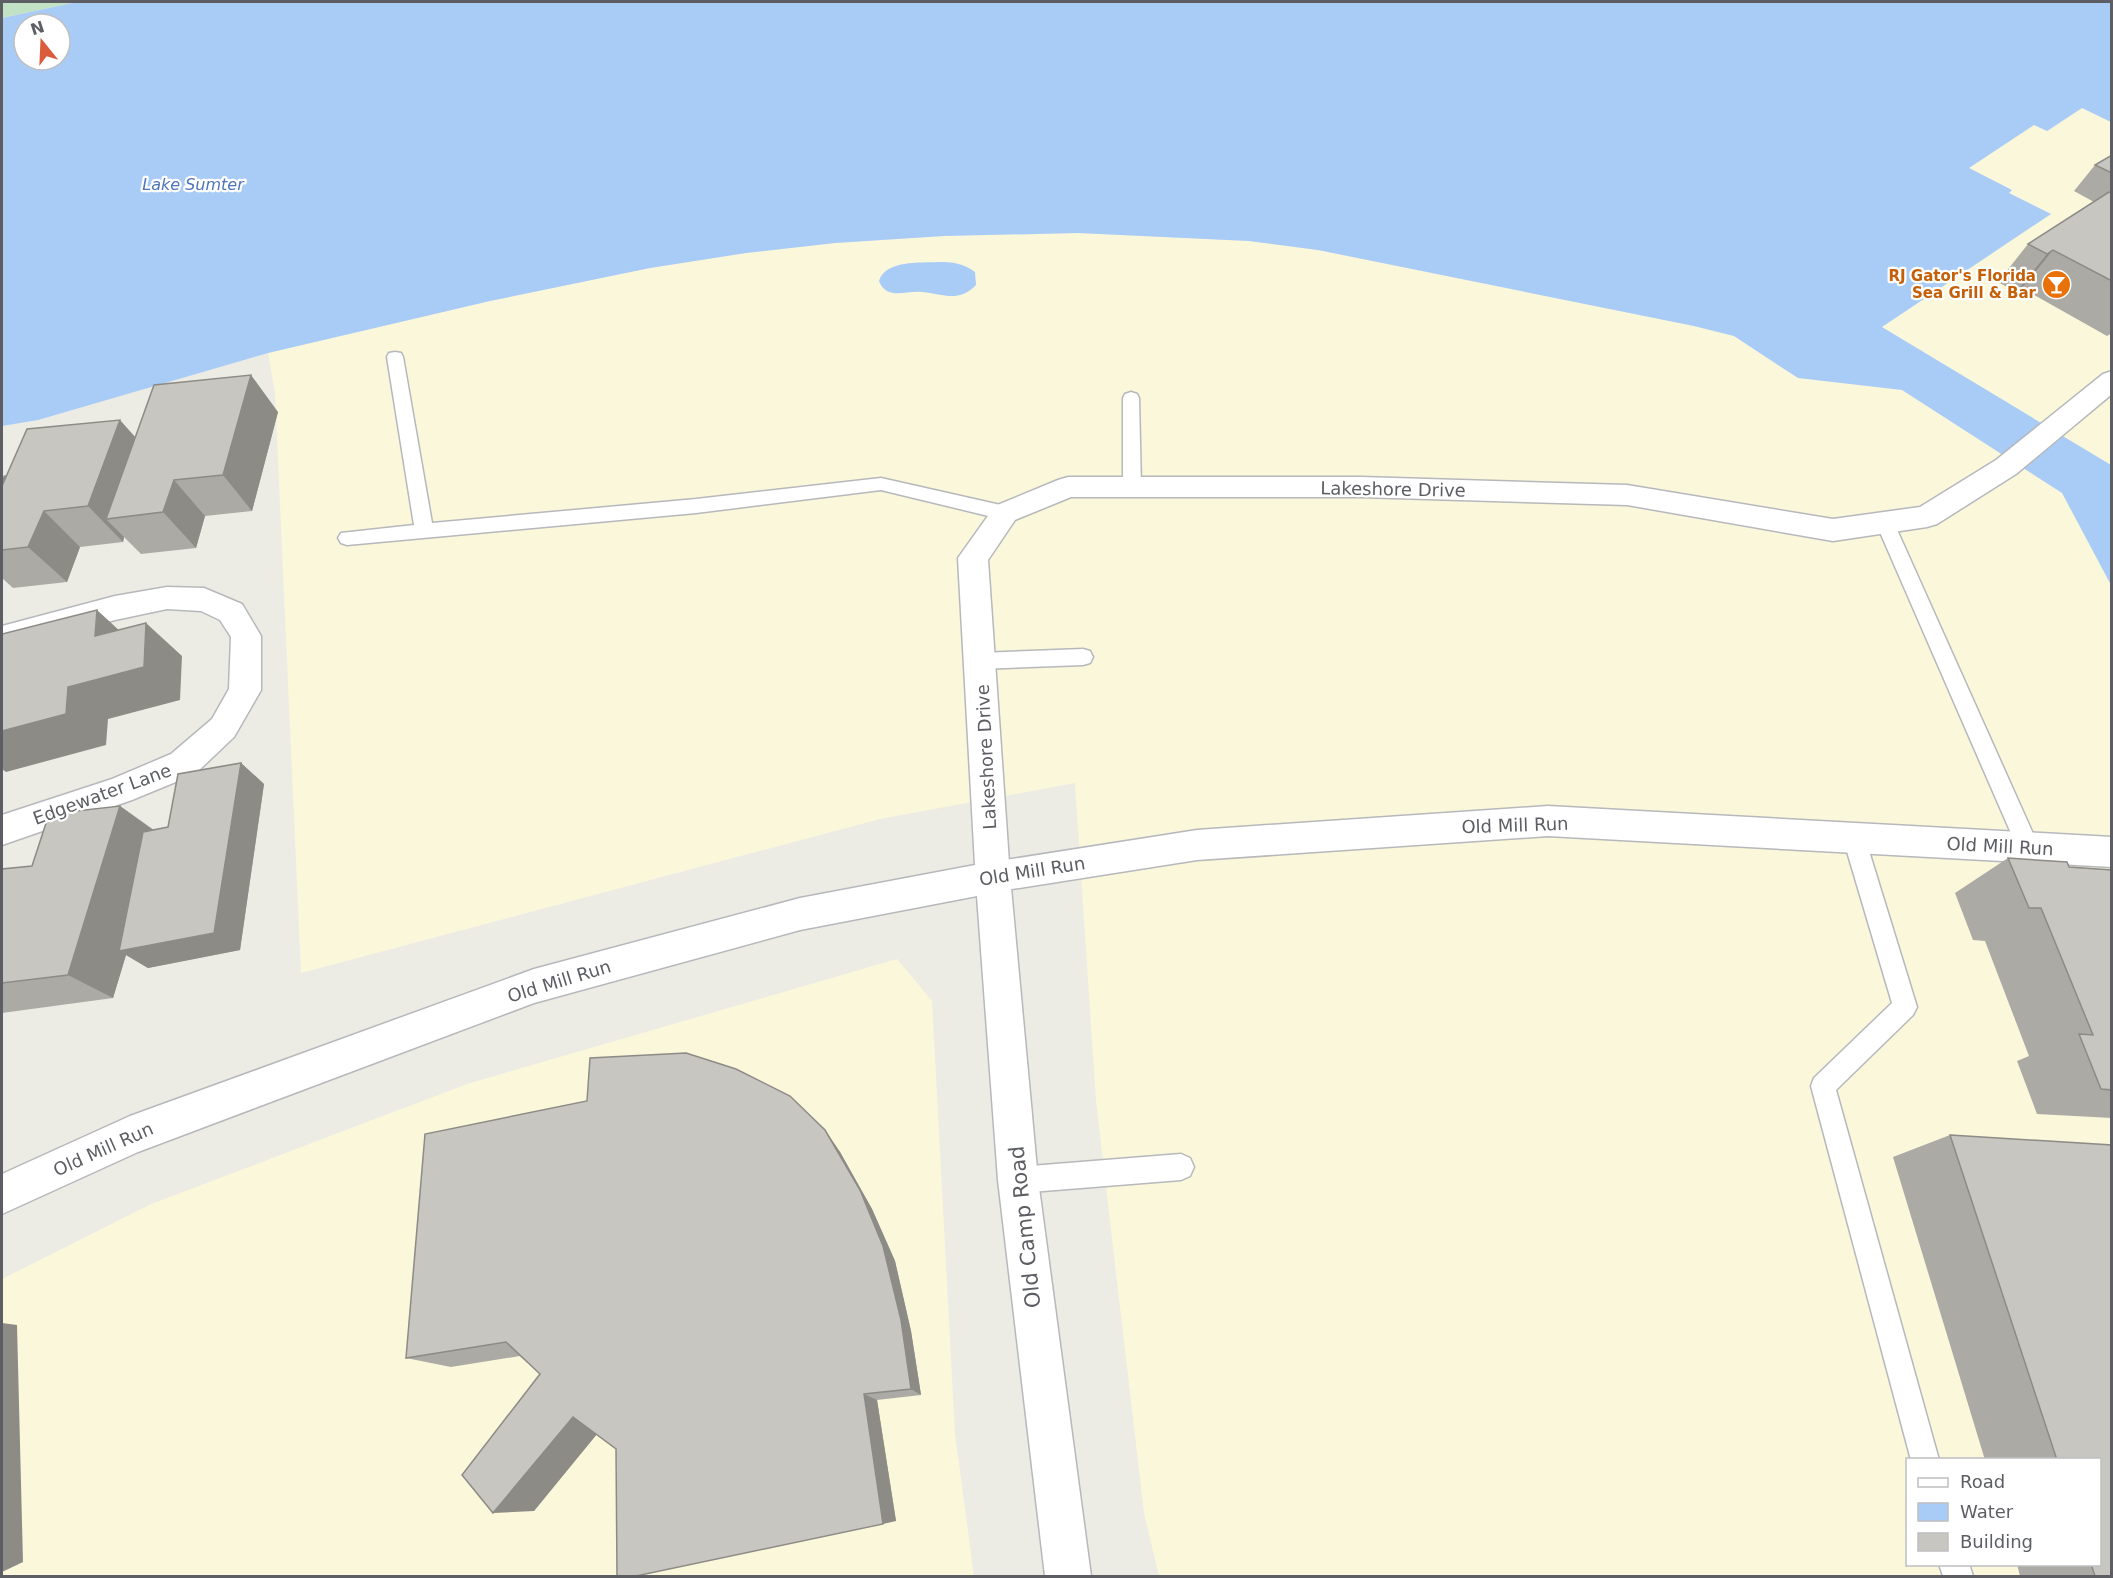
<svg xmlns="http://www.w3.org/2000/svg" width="2113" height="1578" viewBox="0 0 2113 1578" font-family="'DejaVu Sans',sans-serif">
<rect width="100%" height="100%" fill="#edece4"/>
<path fill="#fbf7db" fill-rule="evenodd" d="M2082 108 2111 122V1576H1159L1144 1513 1096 1101 1075 783 880 819 301 973 275 393 268 353 490 301 650 268 746 253 835 243 944 236 1078 233 1249 241 1318 250 1694 326 1734 336 1787 371 2051 214 2008 193 2011 190 1969 168 2034 125 2048 131ZM1908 1460H2100V1564H1908Z
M897 959 932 1001 955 1434 974 1576H2V1279L149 1205 467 1084Z"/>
<path fill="#c2e2c6" d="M2 2H77L2 18Z"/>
<path fill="#a9ccf7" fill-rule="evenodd" d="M77 2H2111V122L2082 108 2047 131 2034 125 1969 168 2012 190 2009 193 2051 214 1882 327 2111 465V585L2062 493 1902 390 1798 378 1734 336 1694 326 1318 250 1249 241 1078 233 944 236 835 243 746 253 650 268 490 301 268 353 38 420 2 426V18ZM24 24H60V60H24Z
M938 262C953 262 963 263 975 272L976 285C959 303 943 294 922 292 906 290 887 301 879 281 885 260 921 263 938 262Z"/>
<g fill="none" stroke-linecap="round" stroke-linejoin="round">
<defs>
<path id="service" d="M395 352 401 353 403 357 432 523 696 499 881 478 1005 506 1011 508 1014 513 1011 518 1005 520 881 490 696 513 347 545 341 543 338 538 341 533 414 525 387 357 389 353Z
M1131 392 1137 394 1139 398 1141 487 1138 492 1132 493 1126 492 1123 487V398L1125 394Z
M1885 516 1891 518 1894 523 2039 847 2036 854 2028 857 2020 854 2017 847 1876 523 1879 518Z
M1083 649 1090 651 1093 657 1090 663 1083 665 980 669 973 667 970 661 973 655 980 653Z
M1854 829 1862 831 1865 838 1917 1007 1913 1015 1836 1090 1939 1460H1911L1811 1086 1814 1078 1892 1003 1843 838 1846 831Z
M1181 1154 1190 1158 1194 1167 1190 1176 1181 1180 1018 1193 1009 1189 1005 1180 1009 1171 1018 1167Z
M1939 1564H1969L1973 1576H1943Z"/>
<path id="minor" d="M167 587 204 588 242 604 261 636V690L234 737 195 774 132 800 2 845V815L112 779 171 754 212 719 229 689 231 637 220 620 201 611 167 609 115 620 2 650V626L115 596Z
M1548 806 2112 837V867L1548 836 1197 860 993 892 981 888 976 877 981 866 993 862 1197 830Z"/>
<path id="tertiary" d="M2112 371V394L2016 474 1937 524 1927 527 1833 541 1627 505 1361 497H1071L1015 520 988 560 1010 877 1038 1180 1091 1576H1045L998 1180 977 896 800 930 534 1003 138 1152 2 1214V1174L130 1116 534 969 800 898 975 865 958 558 995 506 1058 480 1068 477H1361L1627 485 1833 519 1920 507 1996 460 2103 374Z"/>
</defs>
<use href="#service" stroke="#b6b8bc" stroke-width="3"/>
<use href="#minor" stroke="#b6b8bc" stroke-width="3"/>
<use href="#tertiary" stroke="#b6b8bc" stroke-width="3"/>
<use href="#service" fill="#fff" fill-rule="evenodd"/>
<use href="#minor" fill="#fff" fill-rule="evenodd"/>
<use href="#tertiary" fill="#fff" fill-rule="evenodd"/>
</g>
<path fill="#acaaa5" d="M2112 155V333L2107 336 2022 288 2016 292 1998 282 2028 244 2094 202 2074 191 2095 165Z
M278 412 252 511 205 516 196 548 141 554 124 537 123 542 80 547 67 582 13 588 2 578V475L6 476 135 437Z
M241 763 264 784 240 950 148 968 126 955 113 998 2 1013V869L32 866 120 806 154 830 168 827Z
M2008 858 2069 867 2112 870V1118L2037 1114 2017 1061 2029 1056 1985 941 1973 940 1955 893Z
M587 1101 825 1130 840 1152 872 1209 895 1261 911 1331 921 1395 877 1400 896 1521 616 1449 596 1434 534 1511 540 1374 520 1356 451 1367 406 1358Z
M1950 1135 2112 1145V1576H2020L2017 1564H2100V1460H1985L1893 1157Z"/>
<path fill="#8c8b86" d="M2053 250 2022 288 2016 292 2047 254Z
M251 375 278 412 252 511 223 475Z
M120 420 153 457 106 519 124 537 123 542 88 506Z
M5 475 31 500 2 548V480Z
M174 480 205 516 196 548 163 512Z
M44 511 80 547 67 582 28 547Z
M97 610 134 644 95 636Z
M146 623 182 656 180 700 108 719 106 745 6 772 2 769V731L68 687Z
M241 763 264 784 240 950 148 968 126 955 113 998 68 975 120 806 160 835Z
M825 1130 840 1152 872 1209 895 1261 911 1331 921 1395 911 1389Z
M2 1323 17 1325 23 1562 2 1572Z
M864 1394 877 1400 896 1521 883 1524Z
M573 1417 607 1422 534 1511 493 1513Z"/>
<path fill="#c8c6c0" stroke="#8c8b86" stroke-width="1.5" d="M2112 155V173L2095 165Z
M2109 192 2112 194V281L2053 250 2047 254 2028 244Z
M251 375 223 475 174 480 163 512 106 519 154 385Z
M120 420 88 506 44 511 28 547 2 550V486L27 429Z
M97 610 95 636 146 623 144 667 68 687 66 714 2 731V634Z
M241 763 214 933 119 951 143 832 168 827 178 774Z
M120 806 68 975 2 983V869L32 866 49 814Z
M2008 858 2067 862 2069 867 2112 870V1090L2101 1089 2079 1034 2093 1035 2041 908H2029Z
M686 1053 736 1069 790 1096 825 1130 860 1190 883 1246 901 1320 911 1389 864 1394 883 1524 636 1576H617L616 1449 573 1417 493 1513 462 1475 540 1374 506 1342 406 1358 425 1134 587 1101 590 1058Z
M1950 1135 2112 1145V1576H2095L2091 1564H2100V1460H2057Z"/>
<defs>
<symbol id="bar-disc" viewBox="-11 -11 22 22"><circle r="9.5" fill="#e8710a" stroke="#fff"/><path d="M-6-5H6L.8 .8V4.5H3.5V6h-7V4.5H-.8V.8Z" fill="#fff"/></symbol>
</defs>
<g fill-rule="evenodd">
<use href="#bar-disc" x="2040" y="268" width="33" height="33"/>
</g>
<g text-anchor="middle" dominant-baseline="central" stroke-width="4.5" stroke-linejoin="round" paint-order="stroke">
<g font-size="15" font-weight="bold" fill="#c56008" stroke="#fff" text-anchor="end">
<text x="2036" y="276">RJ Gator's Florida<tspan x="2036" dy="17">Sea Grill &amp; Bar</tspan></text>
</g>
<g font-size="16" font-style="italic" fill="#4e75b8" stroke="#fff">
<text x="193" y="184">Lake Sumter</text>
</g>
<g font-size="18" fill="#5c5e63" stroke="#fff">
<text transform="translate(1393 489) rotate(1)">Lakeshore Drive</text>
<text transform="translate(986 757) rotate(-93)">Lakeshore Drive</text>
<text transform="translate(102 794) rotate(-20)">Edgewater Lane</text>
<text transform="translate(1515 825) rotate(-2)">Old Mill Run</text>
<text transform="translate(2000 846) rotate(3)">Old Mill Run</text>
<text transform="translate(1032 871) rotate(-9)">Old Mill Run</text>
<text transform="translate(559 981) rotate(-17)">Old Mill Run</text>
<text transform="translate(103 1149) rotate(-24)">Old Mill Run</text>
</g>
<g font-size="21" fill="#5c5e63" stroke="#fff">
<text transform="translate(1025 1227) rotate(-96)">Old Camp Road</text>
</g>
</g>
<rect width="2113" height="1578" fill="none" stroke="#5c5e63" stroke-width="6"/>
<rect x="1906" y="1458" width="195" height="108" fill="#ffffff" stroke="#bebfc1" stroke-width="1.5"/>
<rect x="1918" y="1478" width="30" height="9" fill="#ffffff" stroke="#bebfc1" stroke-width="1.5"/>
<text x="1960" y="1488" font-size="18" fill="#5c5e63">Road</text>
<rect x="1918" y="1503" width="30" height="18" fill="#a9ccf7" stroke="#bebfc1" stroke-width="1.5"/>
<text x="1960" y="1518" font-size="18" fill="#5c5e63">Water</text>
<rect x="1918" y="1533" width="30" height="18" fill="#c8c6c0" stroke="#bebfc1" stroke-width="1.5"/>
<text x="1960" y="1548" font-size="18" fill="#5c5e63">Building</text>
<g transform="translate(42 42) rotate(342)"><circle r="28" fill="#ffffff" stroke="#bebfc1" stroke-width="1.5"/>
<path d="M0-4.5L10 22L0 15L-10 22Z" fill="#da5c3d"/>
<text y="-9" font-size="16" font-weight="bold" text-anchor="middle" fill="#5c5e63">N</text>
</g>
</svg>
